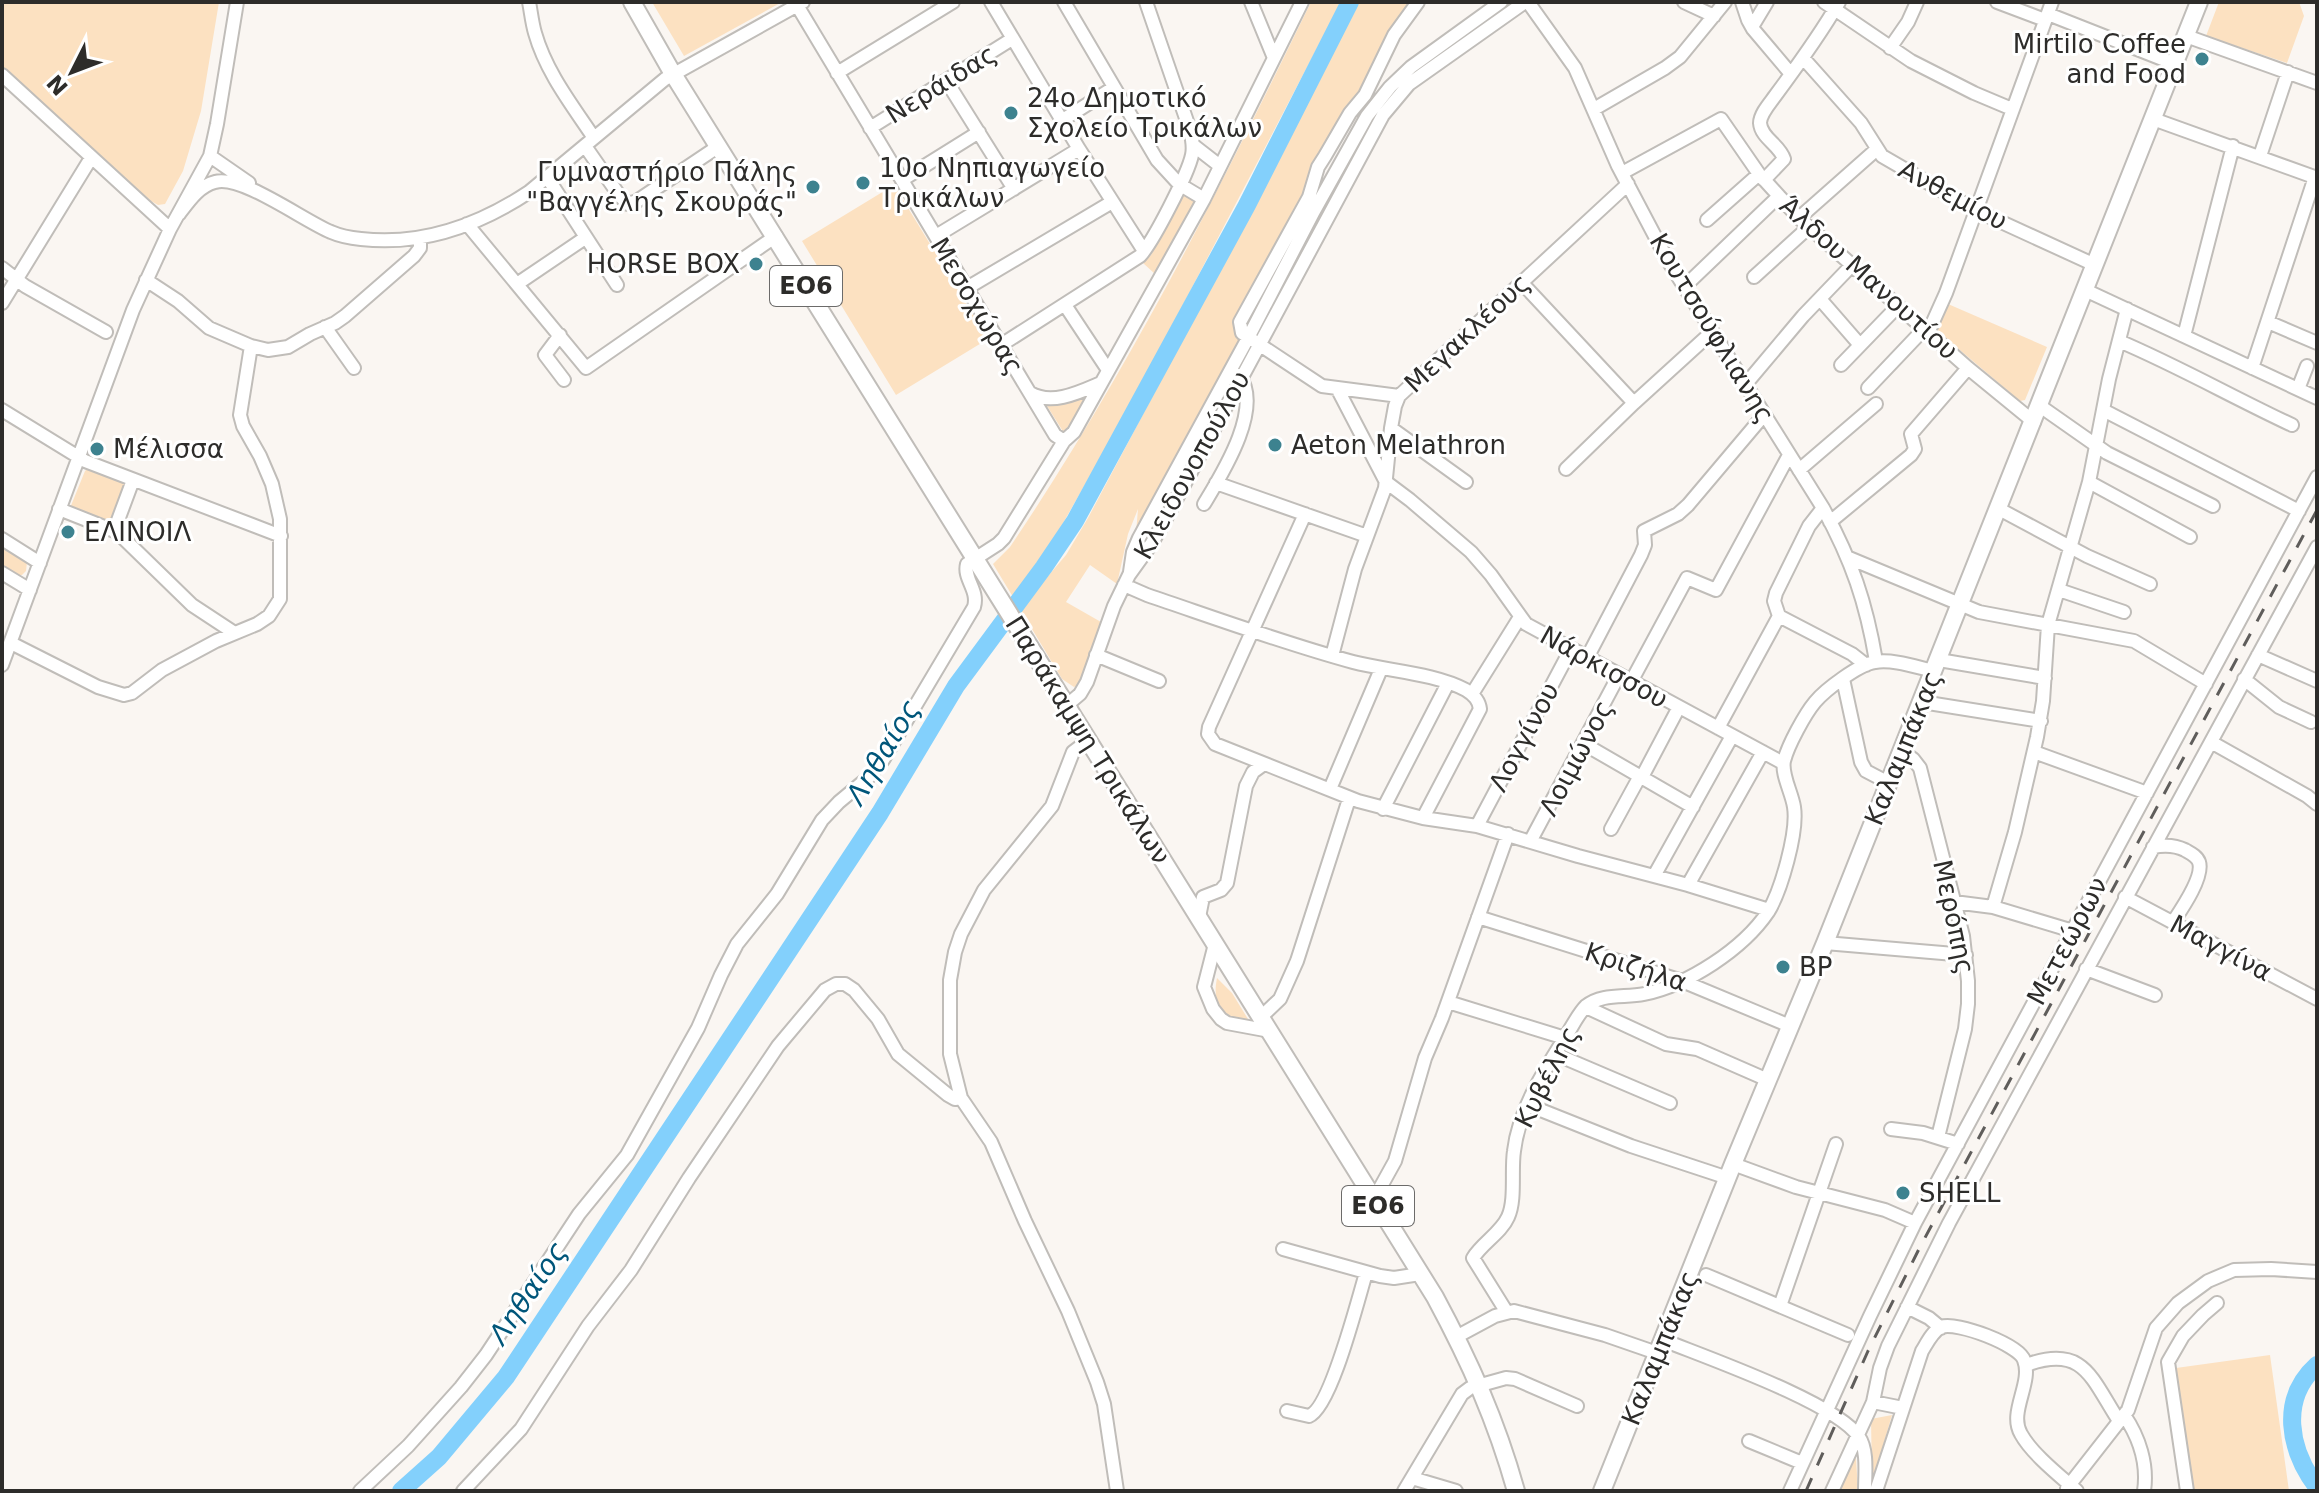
<svg xmlns="http://www.w3.org/2000/svg" width="2319" height="1493" viewBox="0 0 2319 1493" font-family="'DejaVu Sans',sans-serif">
<rect width="100%" height="100%" fill="#faf6f2"/>
<path fill="#fce1c1" d="M2 2H219L201 111 183 171 165 204 158 205 151 201 2 66Z
M652 2H782L684 56Z
M1311 2H1341L1138 391 1041 562 1013 597 993 564 1010 547C1126 375 1220 189 1311 2Z
M1359 2H1415L1235 323 1234 328 1239 340 1136 533 1138 509 1128 534 1117 584 1090 565 1066 602 1101 622 1081 684 1074 687 1062 679 1020 609 1066 555 1088 518 1277 162Z
M2219 2H2299L2304 16 2287 63 2206 36Z
M894 185 988 339 896 395 802 241Z
M1183 193 1195 201 1155 274 1143 263 1151 255Z
M1948 304 2047 347 2025 400 2020 401 1935 329Z
M1085 397 1065 434 1064 433 1047 406Z
M88 468 125 483 111 524 70 508 85 471Z
M2 544 27 562 26 571 22 575H15L2 567Z
M1217 978 1232 993 1251 1024C1225 1016 1211 1008 1217 978Z
M2270 1355 2289 1491H2193L2176 1368Z
M1892 1415 1874 1477H1872L1871 1419Z
M1856 1458 1858 1491H1838L1854 1460Z"/>
<g fill="none" stroke-linecap="round" stroke-linejoin="round">
<path stroke="#83d0fc" stroke-width="18" d="M2317 1365C2279 1399 2289 1450 2317 1487
M401 1491 439 1457 506 1377 880 813 956 686 1044 567 1075 521 1247 205 1350 2"/>
<defs>
<path id="minor" d="M529 2C531 12 532 23 535 33 546 72 572 105 594 138
M795 2 1055 435 1064 441
M991 2 1079 149 1144 251
M1064 2 1157 160 1179 184 1204 199
M1251 2 1274 58
M1528 2 1575 68 1618 166 1667 259 1823 508C1852 561 1866 602 1876 661
M1684 2 1714 16
M1742 2 1748 20 1753 29 1791 74
M1824 2 1911 61 1974 93 2012 109
M1997 2 2045 20
M2048 14 2175 64
M1752 27 1767 2
M2186 36 2317 83
M1890 48 1908 22 1917 2
M1804 59 1861 123 1882 156 1975 210 2095 265
M837 73 953 2
M2 75 170 229
M947 82 1014 189
M1594 109 1665 68 1680 57 1725 2
M2153 119 2317 178
M1061 121 1113 88
M870 128 1012 39
M1193 145 1220 166
M585 146 619 195 628 204 637 201 719 146
M210 156 249 183
M2260 156 2288 72
M1622 173 1721 119 1759 174 1799 218 1968 368 2034 422
M547 177 617 285
M902 180 979 132
M1764 180 1784 159C1780 145 1761 138 1760 123 1760 114 1770 103 1775 96 1798 65 1820 35 1839 2
M179 214C189 201 199 186 215 182 241 174 304 221 331 232 340 236 351 238 361 239 422 246 479 225 529 192L665 79 803 2
M1799 218 1877 149
M1707 220 1759 174
M467 224 586 368 776 236
M936 236 1079 149
M2 268 25 286 106 332
M1754 277 1809 227
M146 280 178 301 209 328 251 346 268 350 288 347 310 334 335 323 345 316 414 256 420 248V238
M1521 282 1634 403
M517 284 585 238
M1684 287 1779 196
M967 288 1112 202
M2085 290 2317 398
M1820 299 1860 345
M2 303 91 158
M1065 305 1108 370
M2268 322 2317 343
M325 327 354 368
M1928 333 1946 293 2052 2
M560 335 545 355 564 380
M2184 336 2233 146
M2119 341C2178 366 2234 398 2292 425
M1001 345 1140 256C1153 242 1188 174 1192 155 1194 146 1192 138 1190 130L1146 2
M1841 365 1898 306
M2252 368 2315 177
M1745 385 1803 316 1852 265
M1337 388 1386 482 1410 500 1471 552 1491 575 1526 624 1783 763
M1868 388 1924 329
M2298 389 2307 366
M1030 393C1052 406 1080 392 1101 383
M1399 396 1322 386 1242 333 1240 322 1309 197 1318 167 1325 156 1350 113 1365 95 1394 35 1418 2
M2040 406 2107 453 2213 506
M2 410 85 461 281 536
M2103 410 2299 511
M1391 428 1466 482
M1566 469 1634 403 1712 332
M1799 470 1876 404
M2089 482 2190 537
M1216 483 1367 536
M1204 504C1222 474 1264 408 1239 375
M59 509 117 532 192 605 233 632
M1999 509 2087 556 2150 584
M1305 514 1209 727 1208 734 1215 744 1358 801 1423 818 1477 826 1578 856 1688 885 1769 910
M1830 522 1911 455 1915 449 1911 434 1968 368
M114 531 133 480
M2 539 40 563
M1849 558 1979 612 2134 641 2206 684
M1130 572 1133 552 1139 538 1248 338 1314 211 1367 116 1390 87 1411 67 1501 2
M2 573 30 590
M1124 585 1147 595C1215 618 1283 643 1353 662 1388 671 1434 673 1466 690 1474 695 1479 700 1480 709L1423 818
M2059 590 2124 612
M1779 616 1774 601 1776 593 1809 526 1823 508
M1779 616 1852 654 1866 665
M11 643 98 687 124 695 132 693 162 670 216 641 257 624 269 616 280 599V519L272 484 260 456 243 426 240 415 251 346
M1096 655 1159 681
M2258 655 2317 681
M1332 656 1355 569 1385 488 1391 428 1395 406 1399 396 1628 184
M1587 658 1641 555 1645 545 1644 531 1678 514 1688 505 1764 415
M1939 660 2045 678
M2 665 133 310 170 229 210 156 217 124 237 2
M1843 679 1861 762 1866 771 1889 783
M2244 679 2279 707 2311 722
M1631 682 1687 578 1716 590 1789 455
M1472 694 1520 617
M1922 702 2041 721
M1067 705 1080 694 1087 682 1114 606 1129 575 1152 543 1170 511 1383 115 1409 84 1525 2
M1718 728 1779 616
M1089 740 1073 752 1052 806 984 890 961 934 955 952 950 980V1054L961 1098 991 1142 1025 1221 1068 1311 1097 1382 1104 1404 1117 1491
M2211 742 2307 796 2317 804
M1584 744 1693 807
M1902 751 1913 759 1920 768 1963 936 1968 981V1004L1965 1029 1938 1137
M2034 752 2147 793
M1642 777 1679 707
M1330 789 1381 669
M1383 809 1448 683
M1477 826 1571 649
M1611 829 1640 776
M1531 840 1619 675
M2153 847C2163 845 2175 845 2185 850 2190 853 2197 856 2199 862 2204 877 2181 910 2173 922
M1654 876 1732 736
M1688 885 1763 752
M2125 897 2317 999
M1954 902 1993 907 2073 931
M1993 907 2015 832 2037 737 2043 701 2048 625 2089 482 2109 379 2127 309
M1199 917 1203 897 1221 890 1227 883 1246 786 1253 772 1264 764
M1478 917 1682 981 1790 1026
M1825 943 1966 955
M1215 944 1204 987 1213 1009 1221 1019 1227 1023 1270 1031
M2086 969 2155 995
M1448 1002 1565 1038
M1586 1007 1666 1044 1697 1049 1768 1080
M1261 1017 1280 999 1297 961 1349 799
M1555 1054 1670 1103
M1528 1105 1631 1146 1728 1178
M1891 1129 1923 1133 1958 1144
M1733 1164 1796 1187 1885 1210 1915 1223
M1374 1199 1395 1161 1425 1058 1442 1018 1508 834
M1283 1249 1380 1276 1394 1278 1420 1274
M1706 1275 1848 1335
M1780 1306 1836 1144
M1907 1307 1929 1318 1941 1328
M1506 1311 1473 1258C1482 1243 1501 1233 1508 1217 1516 1200 1511 1170 1514 1151 1519 1109 1544 1071 1566 1036 1572 1027 1578 1014 1586 1006 1602 993 1625 998 1644 994 1688 985 1743 949 1768 912 1781 891 1798 832 1794 807 1792 793 1781 774 1784 761 1788 745 1805 714 1815 702 1825 690 1859 664 1875 662 1893 659 1916 667 1934 671
M1456 1337 1495 1316 1514 1311 1605 1335 1657 1353
M1663 1340C1705 1357 1837 1403 1859 1437 1868 1450 1865 1475 1865 1491
M2026 1365C2084 1344 2091 1378 2119 1421
M1873 1402 1903 1408
M1287 1411 1309 1416C1331 1408 1358 1299 1366 1273
M2124 1415C2139 1437 2148 1464 2144 1491
M1749 1441 1802 1463
M1412 1478 1456 1491
M2067 1488 2128 1410 2156 1328 2178 1303 2208 1281 2234 1270 2271 1269 2317 1272
M360 1491 408 1446 461 1387 486 1355 579 1214 627 1155 698 1028 721 975 737 944 777 894 822 820 839 802 869 777 883 760 974 607C979 590 963 579 967 564L998 544 1004 538 1064 441 1074 432 1204 199 1302 2
M463 1491 521 1429 588 1326 631 1270 689 1178 778 1046 825 990 836 984H845L854 990 878 1019 898 1054 948 1095 955 1099 961 1098
M1404 1491 1462 1394 1470 1388 1506 1378 1515 1379 1577 1406
M1790 1491 1870 1316 1915 1223 2317 477
M1832 1491 1873 1402 1880 1368 1888 1346 1949 1223 2317 547
M1876 1491 1922 1351C1927 1343 1932 1332 1941 1327 1957 1321 2019 1345 2024 1360 2033 1383 2008 1412 2021 1434 2032 1454 2060 1476 2077 1491
M2187 1491 2168 1362 2183 1336 2203 1315 2217 1303"/>
<path id="major" d="M632 2 673 74 1435 1297C1470 1362 1496 1420 1516 1491
M1602 1491 1733 1164 1825 943 2199 2"/>
</defs>
<use href="#minor" stroke="#c0bdb9" stroke-width="16"/>
<use href="#major" stroke="#c0bdb9" stroke-width="20"/>
<use href="#minor" stroke="#fff" stroke-width="12"/>
<use href="#major" stroke="#fff" stroke-width="16"/>
<path stroke="#5f5d5b" stroke-width="3" stroke-dasharray="14 14" stroke-linecap="butt" d="M1806 1491 1868 1351 1920 1247 2317 510"/>
</g>
<g fill="#3d828f" stroke="#fff" stroke-width="3">
<circle cx="2202" cy="59" r="8"/>
<circle cx="1011" cy="113" r="8"/>
<circle cx="863" cy="183" r="8"/>
<circle cx="813" cy="187" r="8"/>
<circle cx="756" cy="264" r="8"/>
<circle cx="1275" cy="445" r="8"/>
<circle cx="97" cy="449" r="8"/>
<circle cx="68" cy="532" r="8"/>
<circle cx="1783" cy="967" r="8"/>
<circle cx="1903" cy="1193" r="8"/>
</g>
<g text-anchor="middle" dominant-baseline="central" stroke-width="6" stroke-linejoin="round" paint-order="stroke">
<g fill="#fff" stroke="#6c6b6a" stroke-width="2">
<rect x="770" y="266" width="72" height="40" rx="6"/>
<rect x="1342" y="1186" width="72" height="40" rx="6"/>
</g>
<g font-size="24" font-weight="bold" fill="#2d2c2a">
<text x="806" y="286">ΕΟ6</text>
<text x="1378" y="1206">ΕΟ6</text>
</g>
<g font-size="26" fill="#2d2c2a" stroke="#fff" text-anchor="start">
<text x="2186" y="44" text-anchor="end">Mirtilo Coffee<tspan x="2186" dy="30">and Food</tspan></text>
<text x="1027" y="98">24ο Δημοτικό<tspan x="1027" dy="30">Σχολείο Τρικάλων</tspan></text>
<text x="879" y="168">10ο Νηπιαγωγείο<tspan x="879" dy="30">Τρικάλων</tspan></text>
<text x="797" y="172" text-anchor="end">Γυμναστήριο Πάλης<tspan x="797" dy="30">"Βαγγέλης Σκουράς"</tspan></text>
<text x="740" y="264" text-anchor="end">HORSE BOX</text>
<text x="1291" y="445">Aeton Melathron</text>
<text x="113" y="449">Μέλισσα</text>
<text x="84" y="532">ΕΛΙΝΟΙΛ</text>
<text x="1799" y="967">BP</text>
<text x="1919" y="1193">SHELL</text>
</g>
<g font-size="26" fill="#2d2c2a" stroke="#fff">
<text transform="translate(941 84) rotate(-32)">Νεράιδας</text>
<text transform="translate(1953 195) rotate(28)">Ανθεμίου</text>
<text transform="translate(1869 278) rotate(42)">Άλδου Μανουτίου</text>
<text transform="translate(977 306) rotate(59)">Μεσοχώρας</text>
<text transform="translate(1712 328) rotate(59)">Κουτσούφλιανης</text>
<text transform="translate(1467 333) rotate(-43)">Μεγακλέους</text>
<text transform="translate(1192 465) rotate(-61)">Κλειδονοπούλου</text>
<text transform="translate(1604 667) rotate(29)">Νάρκισσου</text>
<text transform="translate(1524 737) rotate(-62)">Λογγίνου</text>
<text transform="translate(1088 740) rotate(58)">Παράκαμψη Τρικάλων</text>
<text transform="translate(1903 748) rotate(-68)">Καλαμπάκας</text>
<text transform="translate(1576 758) rotate(-62)">Λοιμώνος</text>
<text transform="translate(1954 917) rotate(78)">Μερόπης</text>
<text transform="translate(2067 941) rotate(-62)">Μετεώρων</text>
<text transform="translate(2221 948) rotate(28)">Μαγγίνα</text>
<text transform="translate(1636 967) rotate(18)">Κριζήλα</text>
<text transform="translate(1547 1077) rotate(-63)">Κυβέλης</text>
<text transform="translate(1660 1348) rotate(-68)">Καλαμπάκας</text>
</g>
<g font-size="28" font-style="italic" fill="#00567a" stroke="#fff">
<text transform="translate(883 752) rotate(-59)">Ληθαίος</text>
<text transform="translate(528 1293) rotate(-56)">Ληθαίος</text>
</g>
</g>
<rect width="2319" height="1493" fill="none" stroke="#2d2c2a" stroke-width="8"/>
<g transform="translate(72 72) rotate(228)" stroke="#ffffff" stroke-width="6" paint-order="stroke">
<path d="M0-6L14 30L0 20L-14 30Z" fill="#2d2c2a"/>
<text y="-12" font-size="22" font-weight="bold" text-anchor="middle" fill="#2d2c2a">N</text>
</g>
</svg>
